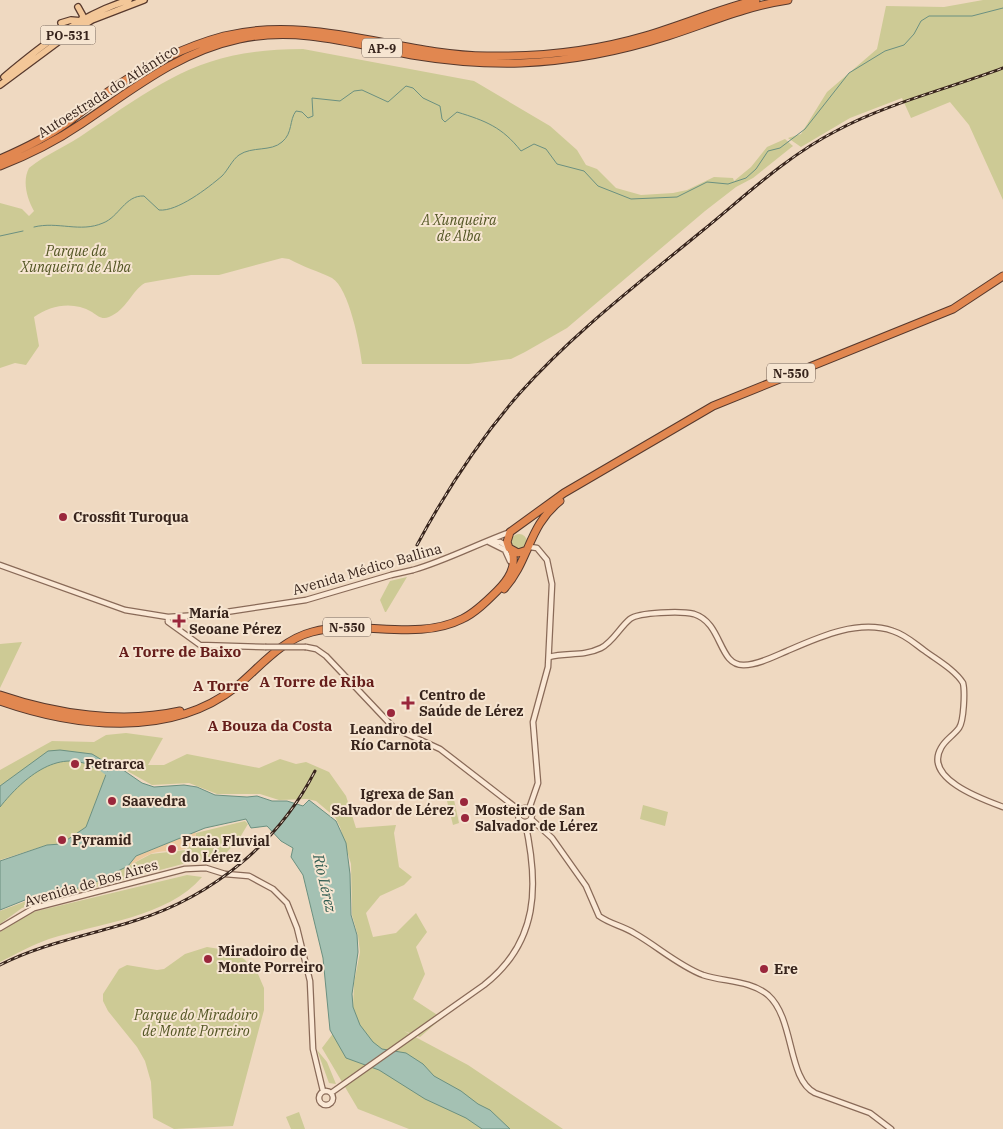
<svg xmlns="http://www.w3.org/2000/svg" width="1003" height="1129" viewBox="0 0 1003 1129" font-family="'IBM Plex Serif',serif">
<rect width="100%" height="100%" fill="#efd9c1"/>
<path fill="#cdca95" d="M983 0H1003V200L969 125 950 102 911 118 902 98 850 118 801 147 788 138 801 134 827 92 877 49 886 6 944 7Z
M303 49 474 81 550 126 577 150 586 165 597 169 616 188 641 195 673 193 687 190 714 177 733 178 734 181 751 167 767 147 785 139 793 146 753 178 736 187 705 211 567 328 525 352 511 359 469 364H362C360 345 349 288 332 278 318 271 303 267 289 259L282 258 219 275H191L145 283C131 291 127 310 109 317 102 320 98 316 92 312 73 301 51 305 34 317L39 346 26 365 15 363 0 368V203L22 209 29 216 34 211C27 199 22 181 29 168 46 154 69 145 87 132 166 79 203 49 303 49Z
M511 542a8 8 0 1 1 16 0a8 8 0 1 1-16 0Z
M407 577 386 612H385L380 600 390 581Z
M22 642 0 688V644Z
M126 733 163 738 148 765H164L187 754 259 768 280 759 296 764 306 762 329 772 346 796 356 828 396 825 394 833 399 867 412 877 404 885 380 896 366 913 373 937 396 933 416 913 427 932 416 947 425 974 413 999 442 1018 420 1037 404 1031 468 1065 563 1129H409L358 1109 322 1048 353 1007 354 983 360 952 358 936 352 915 351 864 340 827 335 817 316 801 307 799 279 800 260 794H217L189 783 152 785 113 763 110 764 86 827 61 844 47 845 0 860V770L52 741 94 742 106 735Z
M453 795 459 823 453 825 446 797Z
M643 805 668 812 665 826 640 819Z
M245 821 248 824 239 839 216 864 204 861H194L36 903 22 908 0 924V911L29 900 53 896 96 883 151 854 186 850 195 840 196 833Z
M187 875 202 877C169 917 96 924 49 939 32 945 16 954 0 962V932L29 913Z
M207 947 226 950 244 959 258 974 264 988V1010L233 1126 174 1129 153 1118 151 1082 145 1061 137 1047 108 1011 103 1001V994L119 969 127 965 157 970 164 969 185 954Z
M317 1050 327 1062 336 1084 329 1083Z
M299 1112 305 1129H291L286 1117Z"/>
<path fill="#ecc99e" d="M196 832C194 857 171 848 153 853 144 856 136 862 128 866L136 856Z"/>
<path fill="#a4c1b3" stroke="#6b9080" d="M60 750 92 754 102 760 98 770C61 745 24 777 0 807V786L48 751Z
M113 763 142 783 154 787 184 785 197 787 215 795 247 797 257 796 272 801H287L303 806 309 800 336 821 346 843 350 874 351 915 357 935 358 952 352 994 353 1007 360 1025 373 1042 382 1049 406 1053 423 1064 434 1076 461 1091 478 1104 490 1110 510 1129H482L466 1118 425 1099 379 1070 346 1058 330 1030 323 958 303 875 291 857 293 848 281 841 267 826 251 828 246 819 205 828 136 856 128 866 94 883 59 894 30 898 0 910V861L47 845 61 844 86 827 110 764Z"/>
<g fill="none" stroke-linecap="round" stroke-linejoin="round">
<path stroke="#6b9080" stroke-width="1" d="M34 227C58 221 80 233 103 223 119 217 125 195 144 196L159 210C177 212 208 188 222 176 228 170 232 160 239 155 252 146 271 152 282 142 293 133 289 120 296 111L302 112 308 118 313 116 312 98 340 101 354 91 362 90 388 102 406 86 413 88 423 98 440 106 442 119 445 122 457 112C486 121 502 127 521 151L534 144 546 149 557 164 584 171 598 186 631 199 677 197 707 182 728 184 746 178 756 169 768 151 780 148 805 129 849 73 885 51 904 45 914 34 921 21 929 16H972L1003 8
M0 236 23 231"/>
<path stroke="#a4c1b3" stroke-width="4" d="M97 766 109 775"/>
<defs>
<path id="minor" d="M492 541 500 542 507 546
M489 542 505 550 510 561
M0 565 125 610 168 617 213 614 306 600 391 575
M413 570C447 560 477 544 510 532
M168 617V622L200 645 265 647
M306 647 316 649 326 656 394 728 440 749 519 810
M549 657C567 652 582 657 601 648 613 642 620 627 630 619 639 612 682 611 694 614 723 623 718 666 744 665 758 665 775 656 787 651 819 637 858 619 893 631 906 635 915 644 925 651 937 660 955 670 963 683 965 691 964 721 959 728 953 736 945 740 941 748 923 779 984 800 1003 807
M518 815a7 7 0 1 1 14 0a7 7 0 1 1-14 0Z
M529 809 538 783 533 722 548 667 552 584 547 560 537 548 530 547
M531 819 552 838 586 886 599 916C610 924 623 926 634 933 657 946 679 966 703 975 724 982 750 980 768 995 795 1019 787 1079 815 1093L870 1113 891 1129
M0 928 34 908 185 869 206 868 225 874 249 876 273 889 287 903 297 928 310 981 313 1049 323 1091
M319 1098a7 7 0 1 1 14 0a7 7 0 1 1-14 0Z
M331 1093 484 985C539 942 539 885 525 822"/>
<path id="major" d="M78 7 83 16 81 21
M61 23 71 20 83 21
M4 77C41 46 81 14 129 0
M0 85 62 39 92 20 144 0"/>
<path id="highway" d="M0 159C23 149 46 138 67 123 83 111 98 98 115 87 147 65 187 46 224 36 314 14 398 55 487 56 540 57 594 51 645 36 683 25 719 9 756 0
M0 166C28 155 56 141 81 124 132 90 178 52 239 39 298 26 354 44 412 55 448 61 485 64 521 63 571 61 621 51 668 36 708 23 747 6 788 0
M527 550 518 553 509 548 507 542 510 532 564 493 713 406 953 309 1003 276
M504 589C530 560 528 526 560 501
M0 695C56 714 122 724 180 711
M0 701C74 727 170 739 236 687 259 668 281 640 312 632 360 619 416 642 462 619 475 613 487 601 497 591 508 580 517 567 512 551"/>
</defs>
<use href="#minor" stroke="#896a58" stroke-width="7"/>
<use href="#major" stroke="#57392d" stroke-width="8"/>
<use href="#highway" stroke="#57392d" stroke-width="9"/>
<use href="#minor" stroke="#fae8d5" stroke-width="4.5"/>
<use href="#major" stroke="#f3c798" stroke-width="5.5"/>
<use href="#highway" stroke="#e18750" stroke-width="7"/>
<defs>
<path id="rail" d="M417 545C446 491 479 440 519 394 573 333 639 283 702 231 745 196 787 156 836 131 888 103 948 89 1003 68
M0 965C43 943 91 935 137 920 213 896 279 842 315 771"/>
</defs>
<use href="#rail" stroke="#38251d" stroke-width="3"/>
<use href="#rail" stroke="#f6e5d1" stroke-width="1" stroke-dasharray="4" stroke-linecap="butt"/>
<defs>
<path id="minor-bridge" d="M391 575 413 570
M265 647H306"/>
</defs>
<use href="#minor-bridge" stroke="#896a58" stroke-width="7" stroke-linecap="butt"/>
<use href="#minor-bridge" stroke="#fae8d5" stroke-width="4.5"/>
</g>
<g fill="#9a273c" stroke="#f6e5d1" stroke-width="2">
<circle cx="63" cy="517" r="5"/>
<path d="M176.5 613.5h5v5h5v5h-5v5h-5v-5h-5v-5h5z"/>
<path d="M405.5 695.5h5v5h5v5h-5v5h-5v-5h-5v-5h5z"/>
<circle cx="391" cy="713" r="5"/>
<circle cx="75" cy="764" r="5"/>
<circle cx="112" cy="801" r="5"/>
<circle cx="464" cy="802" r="5"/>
<circle cx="465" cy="818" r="5"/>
<circle cx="62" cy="840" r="5"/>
<circle cx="172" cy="849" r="5"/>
<circle cx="208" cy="959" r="5"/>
<circle cx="764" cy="969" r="5"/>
</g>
<g text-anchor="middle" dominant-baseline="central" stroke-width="4" stroke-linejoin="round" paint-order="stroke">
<g fill="#f6e5d1" stroke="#715f53" stroke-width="1">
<rect x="40.5" y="25.5" width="55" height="19" rx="4"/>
<rect x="362" y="38.5" width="40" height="19" rx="4"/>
<rect x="767" y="363.5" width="48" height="19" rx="4"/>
<rect x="323" y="617.5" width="48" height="19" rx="4"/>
</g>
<g font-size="12" font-weight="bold" fill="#38251d">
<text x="68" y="35">PO-531</text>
<text x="382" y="48">AP-9</text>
<text x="791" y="373">N-550</text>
<text x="347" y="627">N-550</text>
</g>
<g font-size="14" fill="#38251d" stroke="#f6e5d1">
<text transform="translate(108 91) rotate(-32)">Autoestrada do Atlántico</text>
<text transform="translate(367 569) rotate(-16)">Avenida Médico Ballina</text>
<text transform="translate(91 883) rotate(-16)">Avenida de Bos Aires</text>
</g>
<g font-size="14" font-style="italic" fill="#525523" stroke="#f6e5d1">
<text x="459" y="220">A Xunqueira<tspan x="459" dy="16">de Alba</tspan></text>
<text x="76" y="251">Parque da<tspan x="76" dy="16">Xunqueira de Alba</tspan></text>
<text x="196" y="1015">Parque do Miradoiro<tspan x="196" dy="16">de Monte Porreiro</tspan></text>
</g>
<g font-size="14" font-weight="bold" fill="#38251d" stroke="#f6e5d1" text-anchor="start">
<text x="73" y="517">Crossfit Turoqua</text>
<text x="189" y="613">María<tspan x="189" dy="16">Seoane Pérez</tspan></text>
<text x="419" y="695">Centro de<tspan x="419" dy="16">Saúde de Lérez</tspan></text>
<text x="391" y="729" text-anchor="middle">Leandro del<tspan x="391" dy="16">Río Carnota</tspan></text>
<text x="85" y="764">Petrarca</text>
<text x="454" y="794" text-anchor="end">Igrexa de San<tspan x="454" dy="16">Salvador de Lérez</tspan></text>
<text x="122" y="801">Saavedra</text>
<text x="475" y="810">Mosteiro de San<tspan x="475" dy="16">Salvador de Lérez</tspan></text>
<text x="72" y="840">Pyramid</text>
<text x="182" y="841">Praia Fluvial<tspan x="182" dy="16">do Lérez</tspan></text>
<text x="218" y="951">Miradoiro de<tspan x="218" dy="16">Monte Porreiro</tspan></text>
<text x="774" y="969">Ere</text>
</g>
<g font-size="15" font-weight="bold" fill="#661e1b" stroke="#f6e5d1">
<text x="180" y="651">A Torre de Baixo</text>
<text x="317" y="681">A Torre de Riba</text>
<text x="221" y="685">A Torre</text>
<text x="270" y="725">A Bouza da Costa</text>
</g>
<g font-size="15" font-style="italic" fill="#2c594e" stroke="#f6e5d1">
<text transform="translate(325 883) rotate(77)">Río Lérez</text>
</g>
</g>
</svg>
